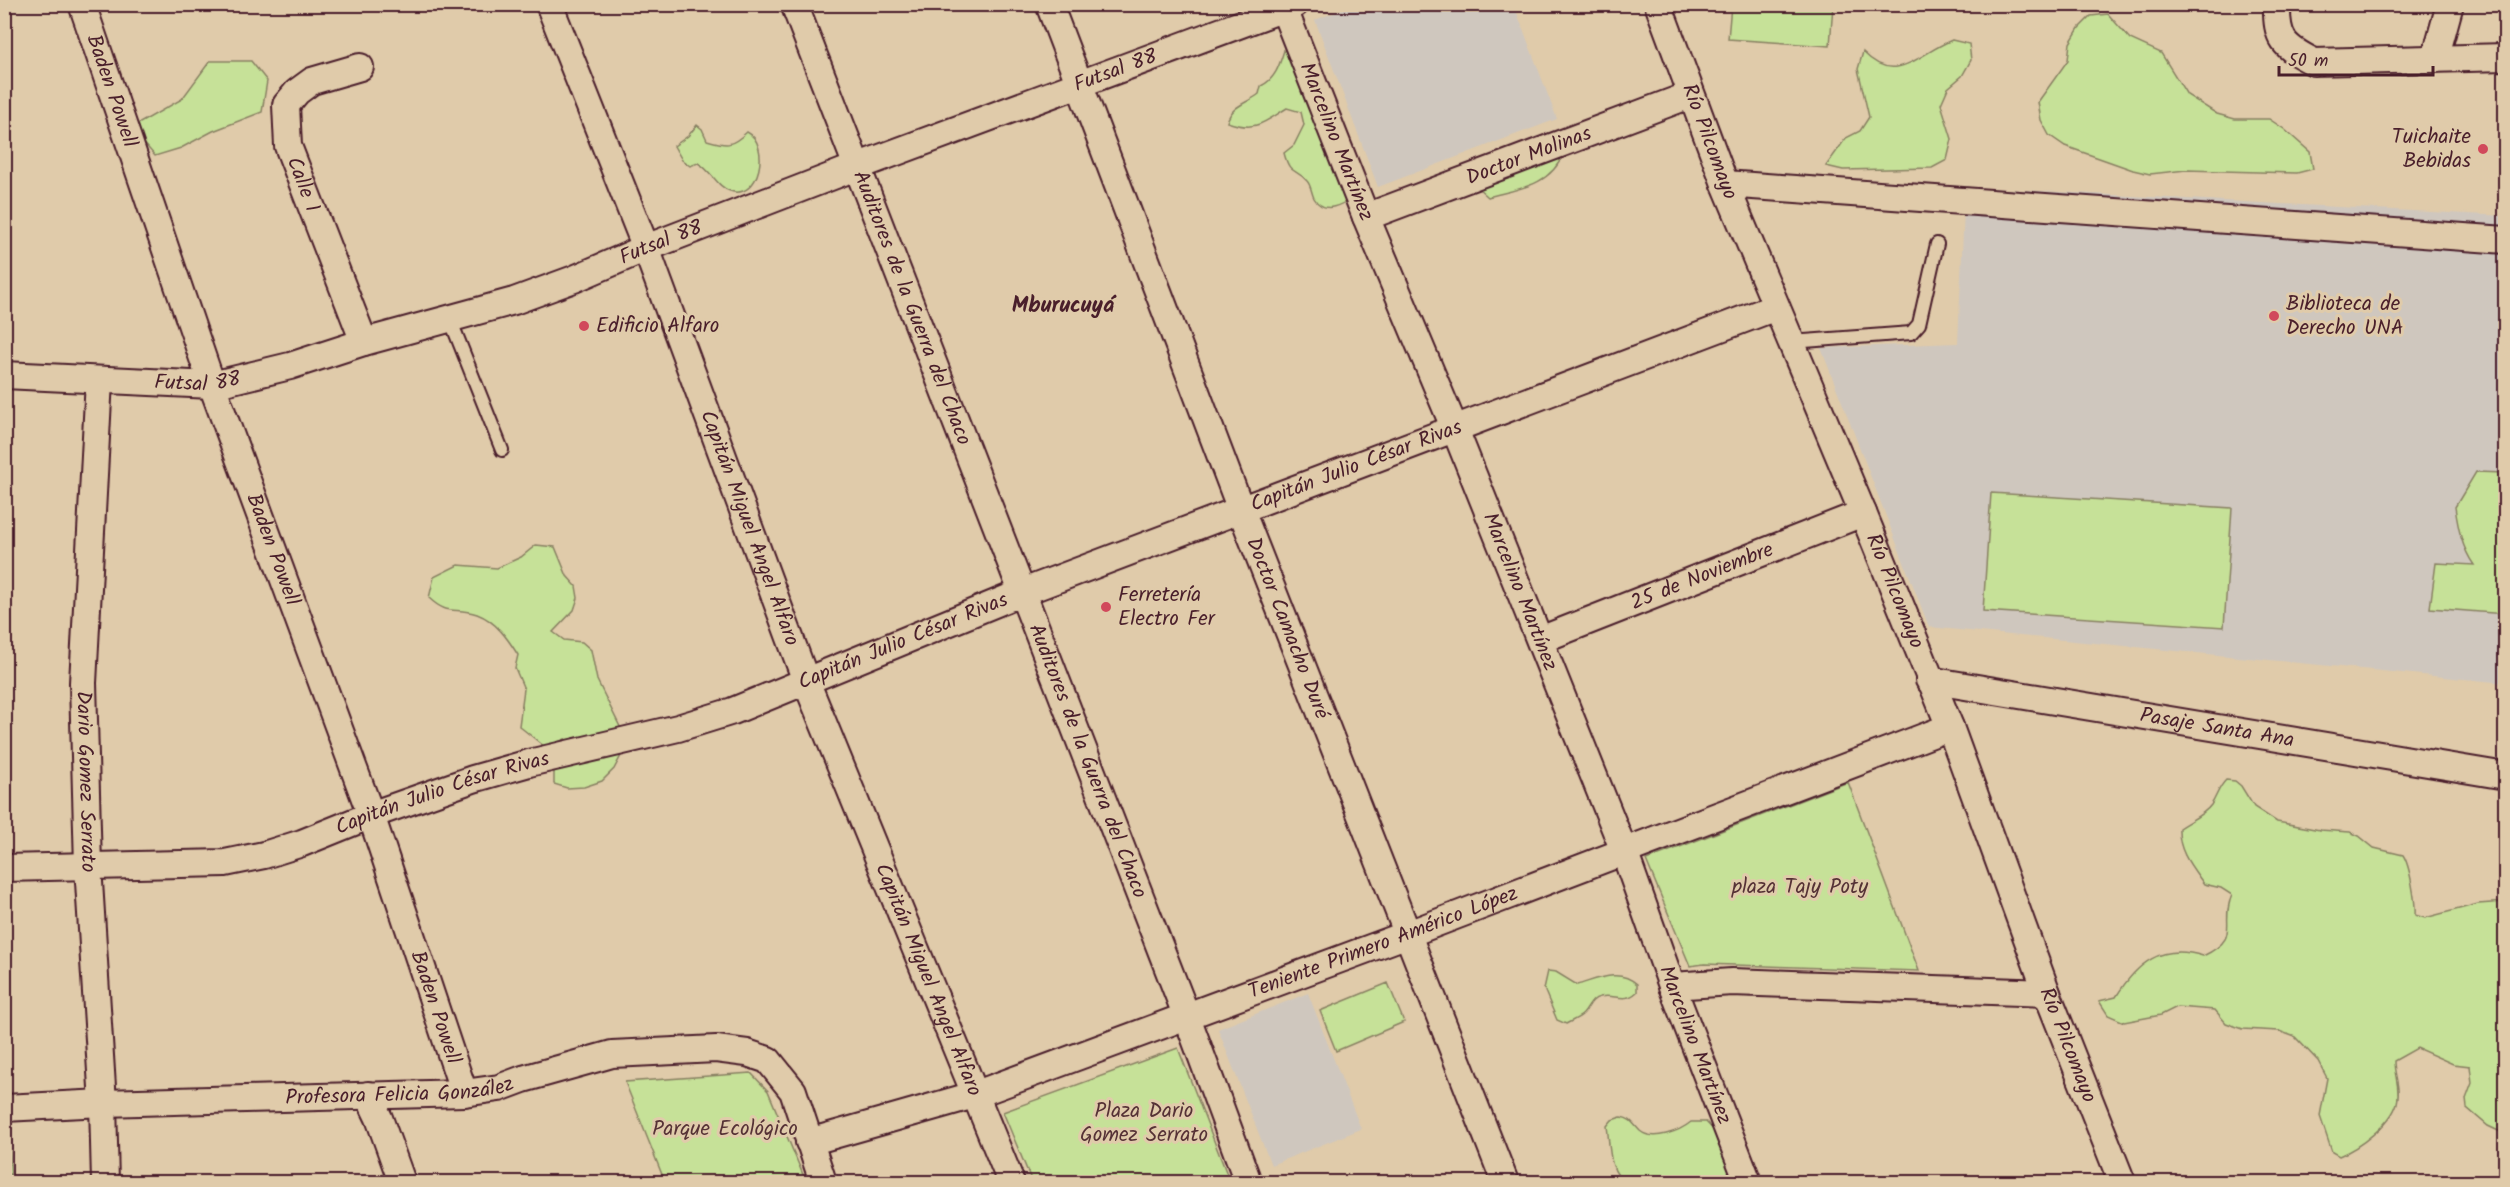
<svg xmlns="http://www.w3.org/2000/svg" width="2510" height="1187" viewBox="0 0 2510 1187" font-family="Kalam,sans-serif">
<rect width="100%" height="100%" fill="#e0cbaa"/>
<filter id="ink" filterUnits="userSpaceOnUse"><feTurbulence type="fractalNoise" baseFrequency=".0167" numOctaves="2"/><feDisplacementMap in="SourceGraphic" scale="12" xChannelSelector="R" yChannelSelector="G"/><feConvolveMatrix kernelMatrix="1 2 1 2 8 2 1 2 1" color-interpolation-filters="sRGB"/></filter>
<g filter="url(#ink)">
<path fill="#cfc7be" d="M1354 5H1514L1557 119 1378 187 1315 20Z
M1965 187 2505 216V683L1929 627 1821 348 1958 343Z
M1308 993 1361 1129 1271 1165 1218 1029Z"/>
<path fill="#c6e198" stroke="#888062" stroke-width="1.5" d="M1731 5H1833L1830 46 1728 39Z
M2108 14 2130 39 2161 53 2187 95 2217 114 2235 119H2269L2284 129 2310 152 2313 169 2297 173 2186 170 2150 174 2133 170 2065 146 2049 135 2041 120 2038 102 2068 60 2070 43 2079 28 2091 16Z
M1289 36 1355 196C1343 204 1324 216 1314 198 1311 192 1311 185 1307 181 1295 167 1290 176 1284 153L1294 145 1304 125 1301 112 1287 108C1263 123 1256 132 1227 122 1232 105 1246 104 1259 94L1261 86C1280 77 1281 55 1289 36Z
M1952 40 1969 44 1971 60 1962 76 1948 88 1941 104 1952 139 1947 160 1932 168 1843 170 1826 166 1846 138 1860 131 1869 117 1858 69 1863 52C1896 86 1916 55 1952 40Z
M210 61H251L267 81 262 112 213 131 181 148 155 156 131 128 182 99Z
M697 125 702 129 707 140C727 146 731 147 747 132 771 144 760 201 730 191 717 187 711 170 698 163L690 166 682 160 674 146 688 136Z
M1563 154C1551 186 1517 189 1488 197L1476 186Z
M2476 472 2505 473V614L2430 608 2436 563 2474 565C2462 548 2458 528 2455 507Z
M1991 493 2232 508 2224 627 1983 611Z
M536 545 555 547 567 576 576 586 578 598 574 610 553 632 564 640 582 642 591 650 597 680 625 737V748L614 769 602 781 584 787 567 788 554 784V770L565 739 545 747 519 726 524 689 515 668 518 655C508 639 496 621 477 614 455 606 449 617 429 598L434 577 458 565 497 568 521 557Z
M2226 780 2235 781 2241 786 2254 807 2277 822 2320 830 2350 832 2359 836 2374 848 2403 855C2410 865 2416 904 2415 915L2425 918 2478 904 2505 902V1134L2488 1126 2467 1108 2466 1099 2472 1083 2470 1066 2453 1064 2417 1048 2394 1061C2394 1075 2401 1088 2397 1103 2391 1124 2359 1148 2339 1156L2332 1152 2320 1116 2327 1078 2318 1061 2295 1037 2279 1031 2243 1029 2226 1023 2215 1010 2177 1007 2161 1015 2124 1022 2108 1015 2099 1001 2116 997C2137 963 2161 943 2203 956 2243 937 2219 924 2232 895L2221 888 2204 884C2191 866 2178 851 2179 828 2189 821 2204 815 2211 805 2217 796 2218 788 2226 780Z
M1848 782 1919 971 1704 964 1690 966 1646 860Z
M1548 971 1556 972 1577 985C1598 979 1619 968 1637 984V992C1624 1004 1614 993 1600 997 1590 999 1589 1008 1583 1014 1579 1018 1571 1021 1566 1024L1557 1020 1544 989Z
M1388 983 1404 1022 1336 1051 1320 1011Z
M1178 1048 1230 1182H1032L1003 1112Z
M751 1073 768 1091 806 1182H665L625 1082Z
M1621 1117C1632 1119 1633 1124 1640 1131 1653 1142 1680 1131 1691 1122H1706L1724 1141 1739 1182H1626C1608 1173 1610 1145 1607 1126L1612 1120Z
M5 1119H8L11 1182H5Z"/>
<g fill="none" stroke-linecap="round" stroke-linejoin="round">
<defs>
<path id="lane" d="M450 319 502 450
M1791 342 1911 333 1919 324 1937 244"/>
<g id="street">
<path id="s1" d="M82 4 212 385 371 815 464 1093"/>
<path id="s2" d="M549 4 646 248 806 681 1011 1182"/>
<path id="s3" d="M794 4 1187 1017 1248 1182"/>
<path id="s4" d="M1049 4 1241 510 1505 1182"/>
<path id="s5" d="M1282 4 1366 217 1454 427 1624 851 1672 986 1748 1182"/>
<path id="s6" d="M1658 4 1725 184 1863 513 1950 727 2047 993 2122 1182"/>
<path d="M2277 4C2276 40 2284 47 2314 62L2506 57"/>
<path d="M2435 59 2450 4"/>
<path id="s7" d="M360 67 312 81 297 92 286 105 288 146 364 342"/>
<path d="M1725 184 2506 240"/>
<path id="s8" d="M1366 217 1690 95"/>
<path id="s9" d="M4 375 212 385 290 366 364 342 514 301 574 279 646 248 856 167 1295 4"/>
<path id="s10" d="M99 380 83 683 88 866 103 1103 105 1182"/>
<path id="s11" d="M1540 640 1863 513"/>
<path id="s12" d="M1929 680 2506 776"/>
<path id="s13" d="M4 868 225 863 264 855 302 843 371 815 473 779 529 763 678 728 733 711 1023 592 1776 307"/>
<path d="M1672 986 1732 982 2047 993"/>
<path d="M368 1095 379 1118 402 1182"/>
<path id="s14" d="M4 1108 103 1103 464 1093 499 1088 523 1079 612 1054 716 1049 747 1053 768 1060 793 1091 823 1182"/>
<path id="s15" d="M809 1142 974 1095 1408 934 1950 727"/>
</g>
</defs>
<use href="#lane" stroke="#4a1f2b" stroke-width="16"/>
<use href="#street" stroke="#4a1f2b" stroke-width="30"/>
<use href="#lane" stroke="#e0cbaa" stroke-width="12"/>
<use href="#street" stroke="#e0cbaa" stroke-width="26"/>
</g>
</g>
<g fill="#d1495b" stroke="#e0cbaa" stroke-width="2">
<circle cx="2483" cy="149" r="6"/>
<circle cx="2274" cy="316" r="6"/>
<circle cx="584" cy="326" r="6"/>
<circle cx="1106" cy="607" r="6"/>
</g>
<g text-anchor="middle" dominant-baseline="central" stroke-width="6" stroke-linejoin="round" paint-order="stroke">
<g font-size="21" fill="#4a1f2b" stroke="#e0cbaa">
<text stroke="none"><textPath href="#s9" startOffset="1166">Futsal 88</textPath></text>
<text stroke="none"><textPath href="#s1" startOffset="92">Baden Powell</textPath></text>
<text stroke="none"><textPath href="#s5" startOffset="148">Marcelino Martínez</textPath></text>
<text stroke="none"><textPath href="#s6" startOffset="147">Río Pilcomayo</textPath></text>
<text stroke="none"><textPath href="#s8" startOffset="174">Doctor Molinas</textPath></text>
<text stroke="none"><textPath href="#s7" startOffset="168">Calle 1</textPath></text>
<text stroke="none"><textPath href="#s9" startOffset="680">Futsal 88</textPath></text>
<text stroke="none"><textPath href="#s3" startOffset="326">Auditores de la Guerra del Chaco</textPath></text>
<text stroke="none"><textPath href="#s9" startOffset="194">Futsal 88</textPath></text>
<text stroke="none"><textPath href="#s13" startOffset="1422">Capitán Julio César Rivas</textPath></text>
<text stroke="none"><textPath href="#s2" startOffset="561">Capitán Miguel Angel Alfaro</textPath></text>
<text stroke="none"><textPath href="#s1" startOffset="578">Baden Powell</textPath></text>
<text stroke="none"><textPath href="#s11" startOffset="174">25 de Noviembre</textPath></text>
<text stroke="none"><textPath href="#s5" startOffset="634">Marcelino Martínez</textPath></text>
<text stroke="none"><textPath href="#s6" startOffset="633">Río Pilcomayo</textPath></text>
<text stroke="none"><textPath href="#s4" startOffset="668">Doctor Camacho Duré</textPath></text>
<text stroke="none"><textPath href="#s13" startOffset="936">Capitán Julio César Rivas</textPath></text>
<text stroke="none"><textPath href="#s12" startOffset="292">Pasaje Santa Ana</textPath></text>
<text stroke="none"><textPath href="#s3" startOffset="812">Auditores de la Guerra del Chaco</textPath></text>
<text stroke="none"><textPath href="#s10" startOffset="402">Dario Gomez Serrato</textPath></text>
<text stroke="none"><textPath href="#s13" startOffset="450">Capitán Julio César Rivas</textPath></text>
<text stroke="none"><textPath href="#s15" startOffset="608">Teniente Primero Américo López</textPath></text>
<text stroke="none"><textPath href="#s2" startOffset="1047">Capitán Miguel Angel Alfaro</textPath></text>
<text stroke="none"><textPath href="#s1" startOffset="1064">Baden Powell</textPath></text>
<text stroke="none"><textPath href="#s5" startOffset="1120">Marcelino Martínez</textPath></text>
<text stroke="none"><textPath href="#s6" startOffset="1119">Río Pilcomayo</textPath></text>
<text stroke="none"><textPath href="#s14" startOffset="396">Profesora Felicia González</textPath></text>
</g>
<g font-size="21" fill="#4a1f2b" stroke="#e0cbaa" text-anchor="start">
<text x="2471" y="137" text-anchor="end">Tuichaite<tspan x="2471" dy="24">Bebidas</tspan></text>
<text x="2286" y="304">Biblioteca de<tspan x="2286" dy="24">Derecho UNA</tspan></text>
<text x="596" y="326">Edificio Alfaro</text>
<text x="1118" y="595">Ferretería<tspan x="1118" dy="24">Electro Fer</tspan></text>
</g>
<g font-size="21" fill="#563236" stroke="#e0cbaa">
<text x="1800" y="887">plaza Tajy Poty</text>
<text x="1144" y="1111">Plaza Dario<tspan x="1144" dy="24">Gomez Serrato</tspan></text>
<text x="725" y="1129">Parque Ecológico</text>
</g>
<g font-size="22" font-weight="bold" fill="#4a1f2b" stroke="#e0cbaa">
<text x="1063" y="306">Mburucuyá</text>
</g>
</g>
<rect width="2510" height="1187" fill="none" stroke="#e0cbaa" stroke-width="24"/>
<rect x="12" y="12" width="2486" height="1163" fill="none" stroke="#4a1f2b" stroke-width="2" filter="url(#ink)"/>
<path d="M2279 66v9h154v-9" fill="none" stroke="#4a1f2b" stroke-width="3"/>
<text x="2288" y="66" font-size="18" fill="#4a1f2b" stroke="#e0cbaa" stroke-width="4.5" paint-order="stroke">50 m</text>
</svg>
